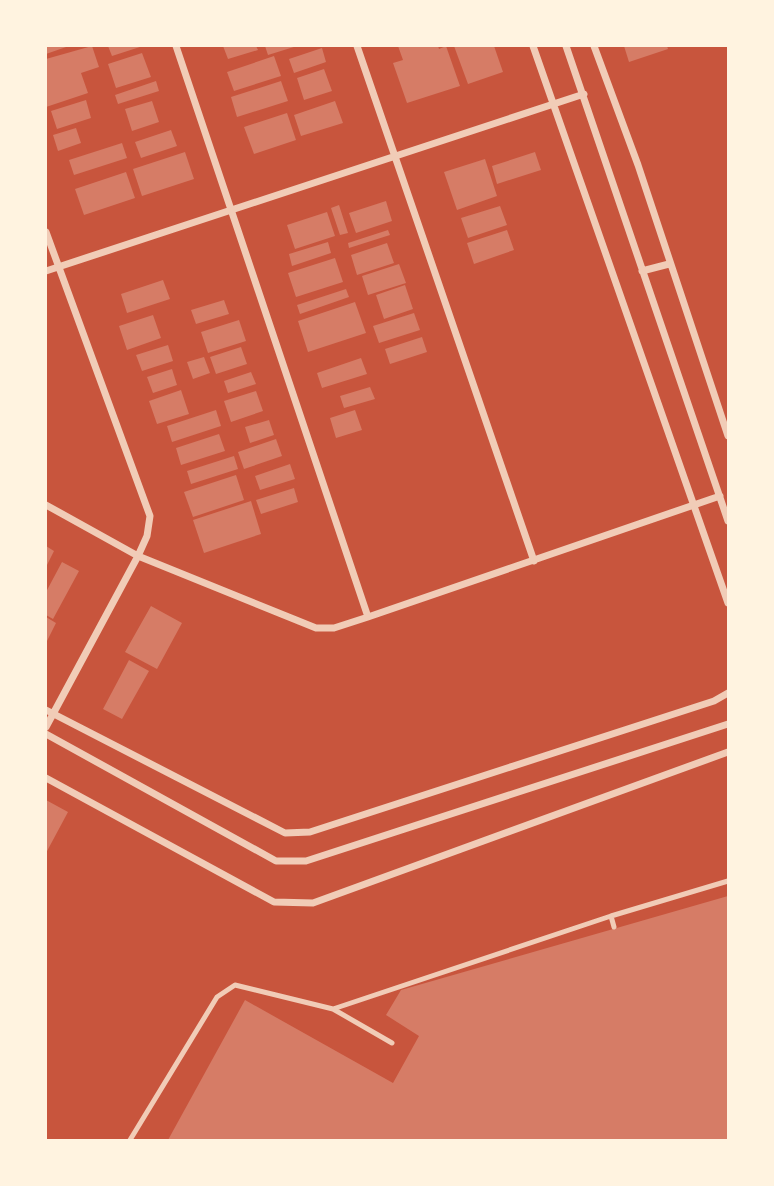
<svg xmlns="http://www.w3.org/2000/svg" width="774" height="1186" viewBox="0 0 774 1186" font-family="'Asap Condensed',sans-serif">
<rect width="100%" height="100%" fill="#c8553d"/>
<path fill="#d67c66" d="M46 46H69L46 54Z
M92 46 99 67 81 73 88 93 46 107V59Z
M108 46H143L112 56Z
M223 46H256L258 50 228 59Z
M265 46H297L268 55Z
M398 46H438L439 49 446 46 460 86 407 103 393 63 403 60Z
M454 46H494L503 72 468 84Z
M624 46H667L668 49 629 62Z
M322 48 326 62 294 73 289 59Z
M142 53 151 77 116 88 108 64Z
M274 56 281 76 234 91 227 72Z
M324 69 332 91 304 100 297 78Z
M156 81 159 91 118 104 115 95Z
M281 81 288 101 237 117 231 97Z
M86 100 91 118 57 129 51 111Z
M152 101 159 122 132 131 125 109Z
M335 101 343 123 301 136 294 115Z
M287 113 296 140 254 154 244 127Z
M76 128 81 143 58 151 53 135Z
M171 130 177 146 141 158 135 142Z
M122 143 127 158 74 175 69 160Z
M185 152 194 179 142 196 133 169Z
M535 152 541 170 497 184 492 166Z
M485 159 497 196 457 210 444 172Z
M126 172 135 198 84 215 75 189Z
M386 201 392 221 356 233 349 213Z
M339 205 348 233 340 235 331 208Z
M500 206 507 225 468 238 461 218Z
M327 212 335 236 295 249 287 225Z
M388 230 390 235 349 248 348 243Z
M507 230 514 250 474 264 467 243Z
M328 242 331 253 292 266 289 254Z
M387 243 394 263 357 275 351 255Z
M335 258 343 282 296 297 288 273Z
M399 264 406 283 368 295 362 276Z
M163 280 170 299 127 313 121 294Z
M405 285 413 309 384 319 376 295Z
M346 289 349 297 300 314 297 305Z
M224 300 229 314 196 324 191 310Z
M355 302 366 333 308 352 298 321Z
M414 313 420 330 379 343 373 326Z
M153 315 161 338 127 350 119 326Z
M239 320 246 341 208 353 201 332Z
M422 337 427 352 390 364 385 349Z
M168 345 173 361 142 371 136 355Z
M241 347 247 364 216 374 210 357Z
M204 357 210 373 193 379 187 362Z
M361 358 367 374 322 388 317 373Z
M172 369 177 385 153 393 147 377Z
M251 372 256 384 228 393 224 381Z
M370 387 375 399 344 408 340 396Z
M181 390 189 414 157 424 149 401Z
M256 391 263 411 231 422 224 401Z
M216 410 221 426 172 442 167 426Z
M355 410 362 430 336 438 330 418Z
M269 420 274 435 250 443 245 427Z
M219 434 225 451 181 465 176 448Z
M276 439 282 456 244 469 238 452Z
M234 456 238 469 191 484 187 471Z
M290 464 295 479 260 490 255 476Z
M236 475 244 500 193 517 184 492Z
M294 488 298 502 261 514 256 500Z
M251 501 261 534 204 553 193 520Z
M46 546 54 551 46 567Z
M62 562 79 571 53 619 46 615V592Z
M151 606 182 623 157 669 125 652Z
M46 617 56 623 46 643Z
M129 660 149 671 122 719 103 709Z
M46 800 68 812 46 853Z
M728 896V1140H168L245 1000 393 1083 419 1036 386 1015 401 990Z"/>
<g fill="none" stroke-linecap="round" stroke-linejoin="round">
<path stroke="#f1ccb7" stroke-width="5" d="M611 916 614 927
M333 1009 611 916 728 881
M130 1140 217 997 235 985 333 1009 392 1043"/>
<path stroke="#f1ccb7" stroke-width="7" d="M176 46 368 617
M357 46 534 561
M533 46 728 603
M566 46 728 521
M594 46 638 165 728 436
M46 232 150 516 147 536 138 556 46 727
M46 271 584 94
M642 271 669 264
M46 505 138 556 316 628H334L368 617 720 496
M46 710 285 833 310 832 714 701 728 693
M46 734 276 861H306L728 724
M46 778 274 902 313 903 728 752"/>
</g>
<rect width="774" height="1186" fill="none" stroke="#fff3e0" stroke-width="94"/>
</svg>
